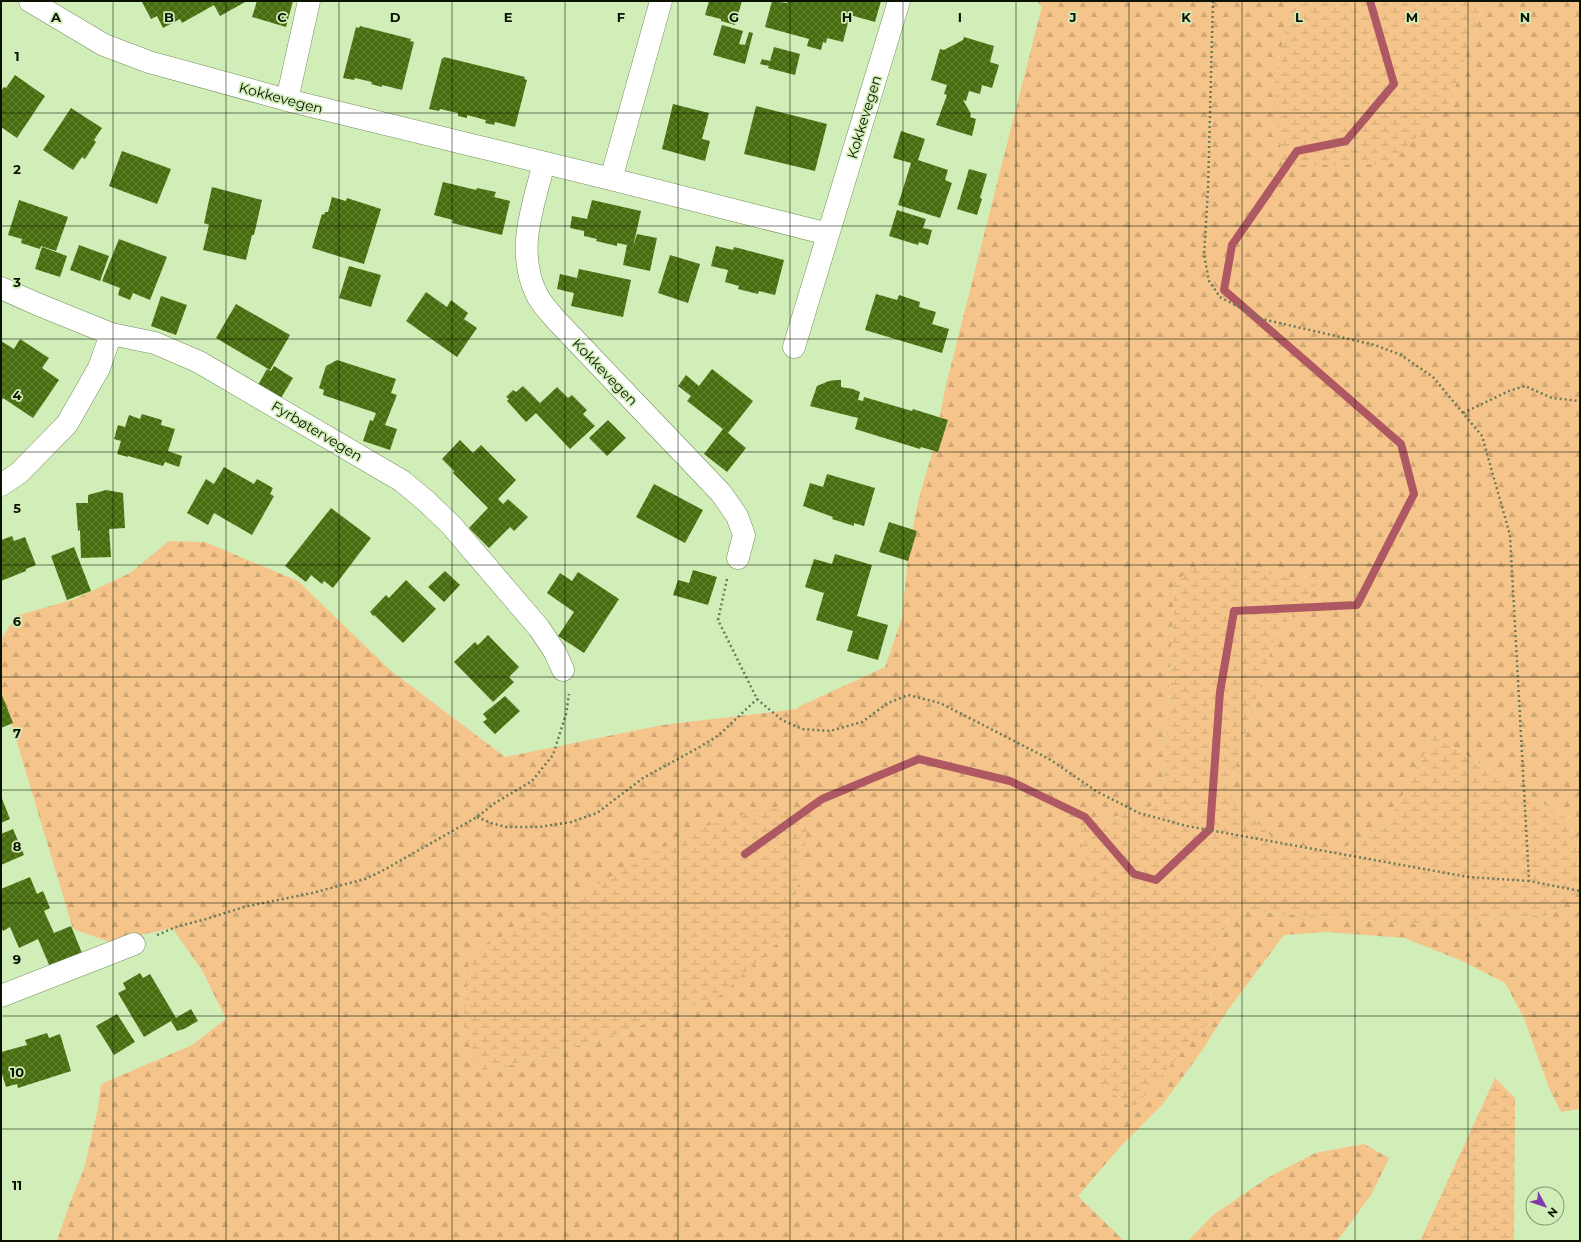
<svg xmlns="http://www.w3.org/2000/svg" width="1581" height="1242" viewBox="0 0 1581 1242" font-family="Montserrat,sans-serif">
<defs>
<pattern id="forest-firs" width="22" height="20" patternUnits="userSpaceOnUse"><rect width="22" height="20" fill="#f5c48a"/><path d="M5 1l3.5 6h-7zM16 11l3.5 6h-7z" fill="#d1a875"/></pattern>
<pattern id="wetland-marsh" width="20" height="14" patternUnits="userSpaceOnUse"><rect width="20" height="14" fill="#f5c48a"/><path d="M1 5h8M5 5V1M11 12h8M15 12V8" fill="none" stroke="#d1a875"/></pattern>
<pattern id="building-cross-hatch" width="8" height="8" patternUnits="userSpaceOnUse"><rect width="8" height="8" fill="#476d0e"/><path d="M0 0l8 8M0 8l8-8" fill="none" stroke="#638037"/></pattern>
</defs>
<rect width="100%" height="100%" fill="#d2eeb8"/>
<path fill="url(#forest-firs)" fill-rule="evenodd" d="M1036 1H1292L1275 78 1449 105 1484 1H1580V850L1566 818 1434 735 1386 827 1336 851 1276 842 1228 791 1274 641 1315 585 1175 581 1163 803 1078 827 1098 909 1100 1084 1213 1016 1208 975 1231 910 1420 924 1551 915 1580 890V1109L1561 1112 1549 1088 1524 1018 1505 983 1460 960 1404 938 1327 932 1284 935 1225 1014 1201 1052 1162 1105 1121 1146 1078 1196 1124 1241H57L71 1200 84 1169 98 1108 101 1084 192 1045 226 1019 202 970 172 928 110 942 73 929 1 689V640L16 616 75 599 130 573 169 541 205 542 298 581 390 670 505 757 662 725 797 709 800 706 885 667 902 618 909 546 919 498 935 443 945 389 1042 6ZM721 995 621 1033 483 1073Z
M1364 1144 1389 1158 1371 1195 1337 1241H1188L1213 1215 1269 1177 1315 1153Z"/>
<path fill="url(#wetland-marsh)" d="M1292 1H1484L1449 105 1390 164 1282 165 1275 78Z
M1207 559 1316 584 1274 641 1228 791 1276 842 1336 851 1386 827 1434 735 1566 818 1580 850V890L1551 915 1420 924 1231 910 1208 975 1213 1016 1133 1109 1100 1084 1098 909 1078 827 1163 803 1175 581Z
M770 806 808 825 791 930 721 995 621 1033 483 1073 463 1032 469 955 697 829Z
M1495 1078 1515 1098 1514 1241H1420Z"/>
<g fill="none" stroke-linecap="round" stroke-linejoin="round">
<path stroke="#ae5863" stroke-width="8" d="M745 854 822 799 919 759 1010 781 1085 817 1134 874 1156 880 1210 829 1220 692 1234 611 1357 605 1414 494 1401 444 1224 290 1232 245 1297 151 1346 141 1394 84 1370 1"/>
</g>
<path fill="url(#building-cross-hatch)" d="M144 1H247L220 16 214 5 182 23 180 19 163 28 157 16 151 19 142 2Z
M257 1H293L286 27 252 17Z
M709 1H742L735 25 721 21V19L705 15Z
M772 1 787 3 788 1H881L875 22 850 15 843 42 827 38 826 43 823 42 821 50 807 46 809 39 765 27Z
M722 25 743 31 739 44 745 45 749 32 753 33 745 64 713 55Z
M360 26 411 39 410 41 414 42 402 90 382 85V87L371 84 372 82 355 78 354 80 343 78 356 27 359 28Z
M964 37 994 46 990 62 999 65 992 88 982 85 980 94 969 91 966 101 963 100 971 114 970 117 976 119 972 136 936 125 947 95 944 94 947 85 931 80 940 49 944 50 963 40Z
M774 47 800 54 795 75 768 68 769 66 760 64 762 59 770 61Z
M444 57 525 77 524 79 527 80 515 127 495 122 494 125 485 123 486 120 467 115V118L458 116V113L440 109 439 111 429 109 442 58 443 59Z
M15 75 45 96 17 138 1 127V91L4 87 6 88Z
M673 104 709 113 702 139 710 141 705 161 662 149Z
M756 106 827 124 815 171 744 154Z
M71 108 102 128 94 140 96 142 85 159 82 157 73 170 43 150Z
M901 131 925 139 918 160 948 170 945 180 952 183 940 218 898 205 911 163 893 158Z
M122 151 171 169 157 204 109 186Z
M969 169 987 174 980 198 982 199 977 215 957 209Z
M443 182 476 190 477 188 496 192 494 197 510 201 502 235 452 223 453 220 434 215Z
M212 187 262 200 254 235H252L246 260 203 250 209 225 204 223Z
M332 197 346 201 347 198 381 209 364 264 312 248 322 214 324 215 325 212H328Z
M19 200 68 217 56 251 41 246 40 249 21 243 22 239 8 235Z
M592 200 641 211 633 247 637 234 657 238 650 271 623 265 627 245 617 243V246L596 241 597 239 584 236V231L570 228 572 216 587 219Z
M897 210 926 219 923 228 932 230 928 245 919 242 918 245 889 236Z
M119 239 167 257 150 300 133 293 130 300 118 295 120 288 102 281Z
M79 245 109 256 100 281 70 270Z
M716 246 733 250 734 247 784 260 775 295 759 291 758 294 738 289 739 286 725 282 728 270 711 266Z
M42 247 67 256 60 277 35 269Z
M670 255 700 264 688 303 658 293Z
M349 266 381 275 371 307 339 298Z
M579 269 631 280 623 317 571 306 574 293 557 289 560 274 577 278Z
M426 292 447 307 451 300 468 313 464 319 477 328 457 357 406 321Z
M876 294 897 300 899 295 920 302 919 307 936 312 932 324 949 329 942 353 865 330Z
M161 296 187 305 176 335 151 326Z
M236 304 290 335 270 370 216 338Z
M20 339 49 358 42 368 59 380 33 418 3 398 1 402V341L14 349Z
M337 360 396 379 391 393 397 395 385 425 397 429 390 450 363 441 370 420 373 421 376 413 323 395 324 390 319 388 326 366Z
M274 366 293 378 281 398 258 385 267 369 271 371Z
M712 369 753 401 728 433 746 448 727 472 704 454 723 429 687 401 691 396 678 386 686 375 699 386Z
M836 380H841V387L853 389 860 392 858 400 863 401 864 397 912 411 913 409 948 420 938 452 921 447 920 449 855 429 858 418 810 406 817 386 829 381Z
M523 386 540 403 557 387 568 398 572 395 587 410 583 414 595 426 570 449 536 413 526 422 507 401 509 399 506 397 513 390 516 392Z
M142 414 162 420 161 425 175 429 168 451 182 456 179 467 165 462 163 466 128 456V457L117 454 121 441 114 439 118 425 125 427 129 415 140 419Z
M608 420 626 438 607 456 589 438Z
M460 440 473 453 481 445 516 480 498 499 503 504 508 499 528 517 514 531 510 527 489 548 469 528 488 508 453 473 454 471 442 459Z
M224 467 254 484 257 479 273 488 270 494 274 496 252 535 214 513 208 525 187 513 206 479 214 484Z
M827 474 875 488 864 526 854 523V526L832 519 833 517 803 506 810 483 823 487Z
M654 484 703 510 685 543 636 517Z
M106 490 123 493 125 528 109 529 111 557 81 558 80 530 78 531 76 503H88V495Z
M331 508 371 538 333 588 324 581 322 584 311 575 306 582 285 566Z
M889 522 917 531 908 561 879 552Z
M12 536 14 541 25 537 36 565 26 569V571L1 581V540Z
M74 547 91 591 67 600 51 556Z
M835 554 872 565 857 616 888 625 878 660 847 651 853 631 816 620 824 593 805 587 814 559 832 564Z
M693 570 717 577 708 605 673 595 678 580 689 583Z
M445 571 460 585 444 602 428 587Z
M578 572 619 599 584 653 558 636 574 612 547 593 560 573 572 581Z
M406 580 436 609 403 643 374 615 373 616 370 612 386 595 389 598Z
M488 635 519 667 509 677 514 682 493 702 454 662 475 642 478 645Z
M2 695 13 723 1 728V696Z
M505 696 520 711 495 734 483 722 487 719 483 714Z
M1 796 10 819 1 823Z
M13 829 24 855 1 865V834Z
M30 877 37 894 43 891 50 908 44 911 54 933 71 926 82 953 50 967 38 939 19 948 10 927 3 931 1 927V889Z
M140 973 143 978 150 974 176 1018 191 1009 198 1021 184 1029 177 1031 171 1021 144 1037 118 993 126 989 123 983Z
M117 1014 135 1042 114 1055 96 1026Z
M47 1033 49 1038 60 1034 71 1071 18 1088 17 1084 6 1087 1 1071V1052L27 1045 25 1040Z"/>
<g fill="none" stroke-linecap="round" stroke-linejoin="round">
<defs>
<path id="street" d="M30 1 104 45 149 62 287 100 611 179 828 234
M287 100 309 1
M544 163C533 207 515 251 537 295 542 305 551 314 558 322L721 493 737 516 744 535 738 558
M611 179 661 1
M1 288 37 304 111 334 155 343 199 362 402 481 426 501 451 525 539 628 555 652 563 670
M794 347 899 1
M1 485 19 473 67 424 99 368 111 334
M1 996 134 944"/>
</defs>
<use href="#street" stroke="#748e5c" stroke-width="23"/>
<path stroke="#687a58" stroke-width="2.5" stroke-dasharray="2 3" stroke-linecap="butt" d="M1213 1 1208 189 1204 255 1209 281 1220 297 1262 319 1375 345 1401 355 1433 377 1482 436 1510 535 1529 881 1580 891
M1463 413 1509 391 1525 386 1552 398 1580 401
M727 579 718 620 757 699 782 720 802 729 830 731 862 722 888 703 908 695 940 703 987 727 1051 760 1096 791 1139 813 1187 826 1468 877 1529 881
M477 817 491 823 506 827H539L571 822 597 813 643 778 698 748 719 735 757 699
M157 935 176 927 206 919 244 907 312 893 365 879 382 871 477 817 495 803 532 781 553 755 566 714 569 694"/>
<use href="#street" stroke="#fff" stroke-width="22"/>
</g>
<path fill="none" stroke="#0a1302" stroke-width="1" stroke-opacity="0.55" d="M113 1V1241M226 1V1241M339 1V1241M452 1V1241M565 1V1241M678 1V1241M790 1V1241M903 1V1241M1016 1V1241M1129 1V1241M1242 1V1241M1355 1V1241M1468 1V1241M1 113H1580M1 226H1580M1 339H1580M1 452H1580M1 565H1580M1 677H1580M1 790H1580M1 903H1580M1 1016H1580M1 1129H1580"/>
<g text-anchor="middle" dominant-baseline="central" stroke-width="3.5" stroke-linejoin="round" paint-order="stroke">
<g font-size="14" fill="#0a1302" stroke="#d2eeb8">
<text transform="translate(281 98) rotate(15)">Kokkevegen</text>
<text transform="translate(864 117) rotate(-73)">Kokkevegen</text>
<text transform="translate(605 372) rotate(46)">Kokkevegen</text>
<text transform="translate(317 431) rotate(31)">Fyrbøtervegen</text>
</g>
</g>
<g font-size="13" text-anchor="middle" font-weight="bold" fill="#0a1302" stroke="#d2eeb8" stroke-width="3.5" stroke-linejoin="round" paint-order="stroke">
<text x="56" y="22">A</text>
<text x="169" y="22">B</text>
<text x="282" y="22">C</text>
<text x="395" y="22">D</text>
<text x="508" y="22">E</text>
<text x="621" y="22">F</text>
<text x="734" y="22">G</text>
<text x="847" y="22">H</text>
<text x="960" y="22">I</text>
<text x="1073" y="22">J</text>
<text x="1186" y="22">K</text>
<text x="1299" y="22">L</text>
<text x="1412" y="22">M</text>
<text x="1525" y="22">N</text>
<text x="17" y="61">1</text>
<text x="17" y="174">2</text>
<text x="17" y="287">3</text>
<text x="17" y="400">4</text>
<text x="17" y="513">5</text>
<text x="17" y="626">6</text>
<text x="17" y="738">7</text>
<text x="17" y="851">8</text>
<text x="17" y="964">9</text>
<text x="17" y="1077">10</text>
<text x="17" y="1190">11</text>
</g>
<rect width="1581" height="1242" fill="none" stroke="#0a1302" stroke-width="4"/>
<g transform="translate(1545 1206) rotate(130)"><circle r="19" fill="#d2eeb8" stroke="#82966f"/>
<path d="M0-3L7 15L0 10L-7 15Z" fill="#8139ab"/>
<text y="-6" font-size="11" font-weight="bold" text-anchor="middle" fill="#0a1302">N</text>
</g>
</svg>
